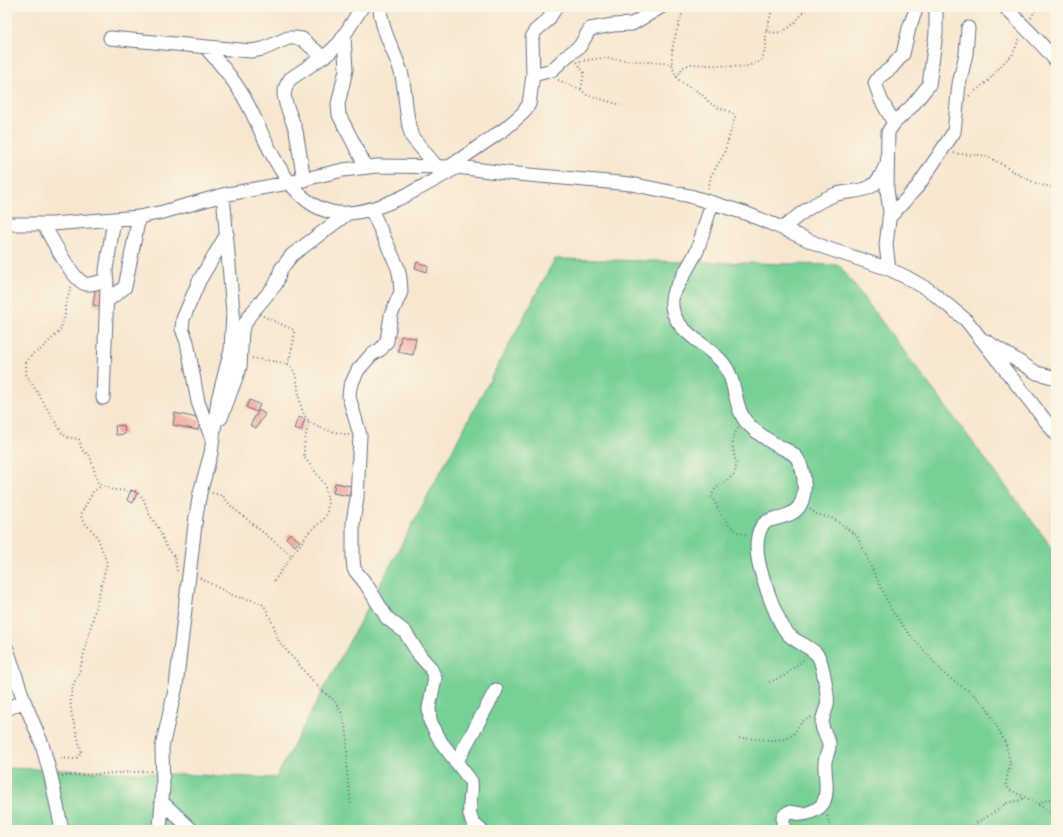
<svg xmlns="http://www.w3.org/2000/svg" width="1063" height="837" viewBox="0 0 1063 837" font-family="Cardo,serif">
<rect width="100%" height="100%" fill="#fcf5e5"/>
<filter id="ink" filterUnits="userSpaceOnUse"><feTurbulence type="fractalNoise" baseFrequency=".025" numOctaves="2"/><feDisplacementMap in="SourceGraphic" scale="8" xChannelSelector="R" yChannelSelector="G"/><feConvolveMatrix kernelMatrix="1 2 1 2 8 2 1 2 1" color-interpolation-filters="sRGB"/></filter>
<filter id="wash" filterUnits="userSpaceOnUse"><feTurbulence type="fractalNoise" baseFrequency=".012" numOctaves="4" result="noise"/><feDisplacementMap in="SourceGraphic" scale="16" xChannelSelector="R" yChannelSelector="G"/><feGaussianBlur stdDeviation="0.9" result="paint"/><feColorMatrix in="noise" values="0 0 0 0 0 0 0 0 0 0 0 0 0 0 0 0 0 1.4 0 .05"/><feComposite in="paint" operator="in"/></filter>
<g filter="url(#wash)">
<rect width="100%" height="100%" fill="#f7e7d0"/>
<path fill="#77d096" stroke="#49807a" d="M555 259 839 265 1056 553V830H7V768L276 778Z"/>
<g id="blocks">
<path fill="#f3a79e" d="M417 262 428 266 427 272 415 268Z
M96 285 106 286 104 307 93 305Z
M401 336 416 338 413 355 398 352Z
M250 400 260 405 256 412 246 407Z
M259 410 265 414 256 428 250 425Z
M175 413 201 419 198 430 173 425Z
M298 417 305 419 301 431 294 429Z
M124 425 125 434 116 435 115 426Z
M335 483 351 486 349 496 333 493Z
M131 490 137 493 133 503 127 500Z
M290 533 300 541 295 546 286 538Z"/>
</g>
</g>
<g filter="url(#ink)">
<use href="#blocks" fill-opacity="0" stroke="#686f86" stroke-width="1"/>
<g fill="none" stroke-linecap="round" stroke-linejoin="round">
<defs>
<path id="minor" d="M380 7C381 30 394 50 401 72 406 91 405 111 410 130L412 137 437 167
M1005 7C1022 25 1040 41 1056 61
M344 36 346 70 338 104 339 115 366 167
M110 38 251 51 263 49 288 38H295L302 39 323 57
M205 47C221 64 236 82 247 103 269 144 291 219 350 213 388 209 423 186 456 168
M533 75 552 70 567 56 580 46 590 29 613 25 632 24 661 7
M894 123 881 100 875 83 879 77 891 68 903 54 909 28 917 7
M449 167 506 128 523 113 529 104 533 75 532 38 535 31 548 20 556 7
M304 180 296 131 286 104 284 95 286 86 290 79 329 53 340 42 362 7
M712 203 697 251 673 294C664 328 706 342 723 363 737 380 733 408 748 424 757 433 769 441 780 447 786 450 793 452 797 458 805 470 809 500 795 511 789 516 778 518 770 520 756 525 756 546 758 558 760 573 778 625 789 635 797 643 812 647 818 656 822 661 829 698 827 705 826 711 822 717 822 724 822 731 827 736 829 743 830 751 826 754 825 762 824 774 829 790 824 801 822 808 809 814 802 814 794 814 788 808 783 818V830
M371 209 398 268 400 278 401 292 391 315 387 341 381 349 371 355 358 370 350 387 349 397 360 435 357 498 353 522V558L354 569 366 584 387 618 405 632 420 656 430 667 435 678 429 708 430 721 441 742 471 781C474 799 461 818 481 830
M889 218 918 186 954 132 959 84 966 54 968 28
M7 224H52L139 217 163 212 223 195 288 183 343 170 377 166 457 167 506 173 631 184 690 196 745 213 777 226 826 248 889 269 906 277 929 290 966 320 1056 434
M43 224C51 236 72 281 86 284 92 285 101 281 107 280
M783 228C800 214 816 201 837 194 848 191 861 192 870 187 879 182 882 173 886 165
M889 269 886 245 890 212 887 189 888 132 894 123 912 106 929 85 936 33V7
M107 301 125 287 139 217
M986 341 1037 373 1056 378
M103 398 107 288 106 270 114 220
M221 418 240 367 242 330 249 316 276 284 281 269 292 255 348 213
M212 439 198 402 187 342 182 329 183 319 199 281 227 234
M7 649 24 701 42 744 51 777 62 830
M7 709 24 701
M457 761 496 690
M161 801 192 830
M160 830 163 786 162 747 176 686 196 516 200 493 211 453 218 400 231 350 233 312 223 195"/>
</defs>
<use href="#minor" stroke="#686f86" stroke-width="15"/>
<path stroke="#686f86" stroke-width="2" stroke-dasharray="1 3" stroke-linecap="butt" d="M684 7C679 28 661 63 681 82 687 87 696 89 702 95 706 98 709 103 713 105 720 110 731 109 735 117L724 154 711 176 708 190
M847 7 855 11 860 7
M1031 18 1037 7
M766 31C786 38 796 21 807 7
M580 61 602 58 673 64
M577 62 584 73 581 90
M677 77 683 67 691 64 745 67 761 61 766 47V31L773 7
M558 80 581 90 587 95 621 105
M969 96 988 81 1006 60 1012 56 1020 37
M954 153C963 155 980 154 985 156 1008 165 1030 187 1056 187
M71 287 65 306V314L60 331 40 350 32 354 26 363V374L62 433 66 437 79 439 82 450 90 456 98 483 113 490 136 491 143 498 150 516 158 527 166 546 175 557 177 571
M263 316 294 330V339L288 364
M252 358C261 360 281 361 288 365 303 373 293 404 309 421 318 430 337 432 349 435
M738 428C725 445 741 461 734 474 728 483 714 485 712 496 718 512 731 533 748 536
M212 493 223 496 232 507 292 556
M810 509 816 514 834 519 857 536 892 611 906 630 946 676 972 693 986 706 1006 744 1010 763 1006 783 1008 789 1031 800 1056 816
M200 578 234 596 252 600 264 605 273 624 279 642 320 689 335 701 342 714 347 734V774L351 804
M274 581 308 533 323 520 327 514 328 501 324 483 304 457V445L309 421
M769 682 784 676 804 659
M739 738C751 738 779 743 789 737 801 731 794 723 812 717
M57 758 73 759 79 757 81 751C75 720 62 704 79 673L107 563 97 536 82 520 81 514 93 492 101 486
M62 776 152 771
M1038 804 1056 796
M827 816 832 830
M974 830 976 823 998 810 1006 803 1018 801 1025 797"/>
<use href="#minor" stroke="#fff" stroke-width="13"/>
</g>
</g>
<rect width="1063" height="837" fill="none" stroke="#fcf5e5" stroke-width="24"/>
</svg>
